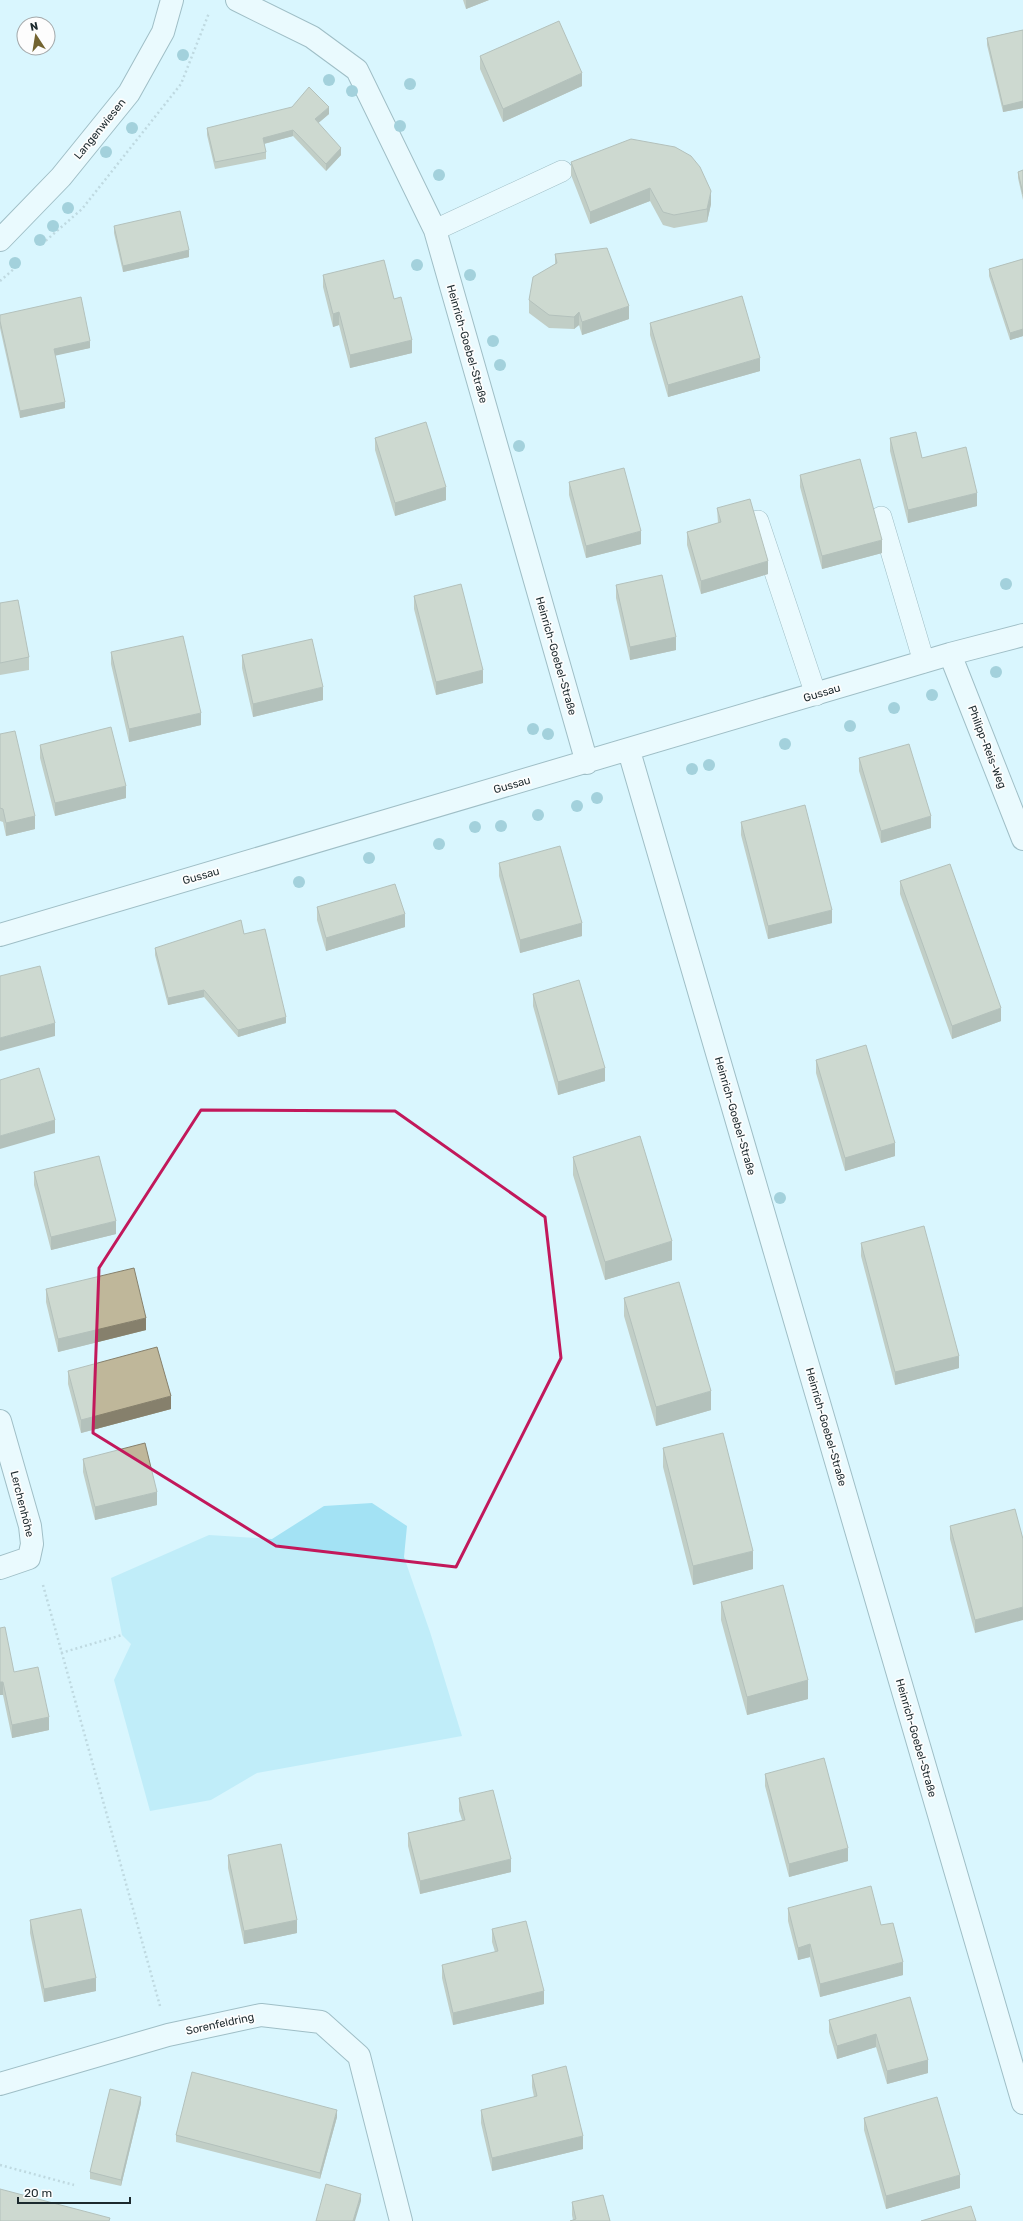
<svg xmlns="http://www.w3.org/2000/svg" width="1023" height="2221" viewBox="0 0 1023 2221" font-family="Rubik,sans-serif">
<rect width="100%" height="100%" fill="#d9f6fe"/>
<path fill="#a3e2f4" d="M372 1503 407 1526 404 1557 430 1632 462 1736 257 1773 211 1800 150 1811 114 1680 131 1644 122 1635 111 1578 209 1535 272 1539 324 1506Z"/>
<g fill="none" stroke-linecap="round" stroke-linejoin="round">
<defs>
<path id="lane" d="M435 230 562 171
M881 517 924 662
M758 521 816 695"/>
<path id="street" d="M237 0 312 37 357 70 435 230 587 763
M0 240 61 177 129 93 163 32 172 0
M950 654 1023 839
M629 751 1023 2103
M0 935 950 654 1023 635
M0 1421 30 1526 32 1544 29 1558 0 1568
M0 2084 168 2035 261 2015 321 2022 359 2056 401 2221"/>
</defs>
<use href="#lane" stroke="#5a7b84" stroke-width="22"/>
<use href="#street" stroke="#5a7b84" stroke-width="24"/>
<path stroke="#9fb7be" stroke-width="2.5" stroke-dasharray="2 3" stroke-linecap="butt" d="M42 244 82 209 181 84 209 13
M0 281 15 268
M43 1585 160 2006
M61 1653 122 1635
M0 2165 74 2185"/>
<use href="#lane" stroke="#fff" stroke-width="21"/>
<use href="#street" stroke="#fff" stroke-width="22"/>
</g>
<g fill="#62a5b3">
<circle cx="183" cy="55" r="6"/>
<circle cx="329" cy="80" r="6"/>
<circle cx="410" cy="84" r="6"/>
<circle cx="352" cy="91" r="6"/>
<circle cx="400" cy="126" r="6"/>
<circle cx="132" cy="128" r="6"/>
<circle cx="106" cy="152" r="6"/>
<circle cx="439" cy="175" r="6"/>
<circle cx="68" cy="208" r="6"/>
<circle cx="53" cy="226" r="6"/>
<circle cx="40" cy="240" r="6"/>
<circle cx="15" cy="263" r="6"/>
<circle cx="417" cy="265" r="6"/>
<circle cx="470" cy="275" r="6"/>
<circle cx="493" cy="341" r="6"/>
<circle cx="500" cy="365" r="6"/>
<circle cx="519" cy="446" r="6"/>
<circle cx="1006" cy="584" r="6"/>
<circle cx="996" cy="672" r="6"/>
<circle cx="932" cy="695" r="6"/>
<circle cx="894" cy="708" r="6"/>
<circle cx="850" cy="726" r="6"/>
<circle cx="533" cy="729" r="6"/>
<circle cx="548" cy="734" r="6"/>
<circle cx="785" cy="744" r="6"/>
<circle cx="709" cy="765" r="6"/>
<circle cx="692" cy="769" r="6"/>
<circle cx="597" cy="798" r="6"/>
<circle cx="577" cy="806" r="6"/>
<circle cx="538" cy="815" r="6"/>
<circle cx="501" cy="826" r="6"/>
<circle cx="475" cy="827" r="6"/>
<circle cx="439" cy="844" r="6"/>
<circle cx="369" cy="858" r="6"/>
<circle cx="299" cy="882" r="6"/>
<circle cx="780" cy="1198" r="6"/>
</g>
<path fill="#a49d84" d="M463 0H489L466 9Z
M1023 30V108L1003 112 987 45V38Z
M480 56 582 86 503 122 480 69Z
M329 114 318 123 341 155 326 171 293 136 264 144 266 152V159L215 169 207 135V128Z
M571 162 711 204 707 222 674 228 663 225 650 201 590 224 571 175Z
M1023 170V200L1018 178V172Z
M114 226 189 257 123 272 114 233Z
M555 254 629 319 582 335 579 325 574 329 549 328 529 313V300L555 264Z
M1023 259V336L1010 340 989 276V269Z
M323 275 394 299 412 353 350 368 339 325 333 327 323 287Z
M0 315 90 348 55 355 65 408 20 418 0 328Z
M650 323 760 371 668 397 650 335Z
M375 438 446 500 395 516 375 450Z
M890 438 922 458 977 506 908 523 890 451Z
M800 475 882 553 822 569 800 487Z
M569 482 641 544 586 558 569 495Z
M717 508 768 574 701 594 687 545V532L718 523Z
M616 585 676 650 630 660 616 598Z
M414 596 483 683 436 695 414 609Z
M0 603 29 657V670L0 675Z
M111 652 201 725 129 742 111 664Z
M242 655 323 700 253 717 242 668Z
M0 734 35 829 6 836 3 822 0 821Z
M40 745 126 798 55 816 40 758Z
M859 758 931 828 881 843 859 771Z
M741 822 832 923 768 939 741 835Z
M499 863 582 936 520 953 499 876Z
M900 881 1001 1021 952 1039 900 894Z
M317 907 405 927 326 951 317 920Z
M244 934 286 1023 238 1037 204 997 168 1005 155 955V948Z
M533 994 605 1081 558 1095 533 1006Z
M816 1060 895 1156 845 1171 816 1073Z
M573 1157 672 1260 605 1280 573 1175Z
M34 1172 116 1234 51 1250 34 1185Z
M861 1243 959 1368 895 1385 861 1256Z
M46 1289 146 1330 58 1352 46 1302Z
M624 1298 711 1410 656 1426 624 1316Z
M68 1371 171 1409 81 1433 68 1384Z
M663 1448 753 1569 693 1585 663 1467Z
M83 1459 157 1505 95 1520 83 1472Z
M1015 1509 975 1633 950 1539V1526Z
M721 1602 808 1699 747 1715 721 1620Z
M0 1628 14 1672 49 1730 12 1738 3 1695Z
M765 1774 848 1861 789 1877 765 1786Z
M459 1798 511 1872 420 1894 408 1846V1833L462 1820 459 1811Z
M228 1855 297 1933 244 1944 228 1868Z
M788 1908 903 1975 820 1997 810 1957 798 1960 788 1921Z
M30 1920 96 1991 44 2002 30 1933Z
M492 1929 544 2004 453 2025 442 1978V1965L495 1952 492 1942Z
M910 1997 928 2073 887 2084 876 2047 837 2059 829 2032V2020Z
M532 2075 583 2149 492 2171 481 2123V2110L534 2097 532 2087Z
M141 2103 121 2186 90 2179V2172Z
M337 2117 320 2179 176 2142V2135Z
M864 2118 960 2188 886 2209 864 2130Z
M572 2202 610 2221 573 2220 572 2215Z"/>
<path fill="#86806c" d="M466 0H489L466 9Z
M582 73V86L503 122V109Z
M1023 101V108L1003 112V106Z
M329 107V114L315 126V119Z
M293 130V136L263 144V138Z
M341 148V155L326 171V164Z
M650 188V201L590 224V212Z
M711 191V204L707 222V209Z
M189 250V257L123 272V266Z
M629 306V319L582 335V322Z
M339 312V325L333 327V314Z
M579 312V325L574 329V317Z
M1023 329V336L1010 340V333Z
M412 340V353L350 368V355Z
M90 341V348L54 356V349Z
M760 358V371L668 397V385Z
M65 402V408L20 418V411Z
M446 487V500L395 516V503Z
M977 493V506L908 523V510Z
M641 531V544L586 558V546Z
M882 540V553L822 569V556Z
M768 561V574L701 594V581Z
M676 637V650L630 660V647Z
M483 670V683L436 695V682Z
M323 687V700L253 717V704Z
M201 713V725L129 742V729Z
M126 786V798L55 816V803Z
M35 816V829L6 836V823Z
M931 816V828L881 843V831Z
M832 910V923L768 939V926Z
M405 914V927L326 951V938Z
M582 923V936L520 953V940Z
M204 990V997L168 1005V998Z
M1001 1008V1021L952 1039V1026Z
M286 1017V1023L238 1037V1030Z
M55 1023V1036L0 1051V1038Z
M605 1068V1081L558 1095V1082Z
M55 1120V1133L0 1149V1136Z
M895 1143V1156L845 1171V1158Z
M116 1221V1234L51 1250V1237Z
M672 1241V1260L605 1280V1262Z
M146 1318V1330L58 1352V1339Z
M959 1356V1368L895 1385V1372Z
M711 1391V1410L656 1426V1407Z
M171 1396V1409L81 1433V1420Z
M157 1492V1505L95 1520V1507Z
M753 1551V1569L693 1585V1566Z
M1023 1607V1620L975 1633V1620Z
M808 1680V1699L747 1715V1697Z
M0 1682H3V1695H0Z
M49 1717V1730L12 1738V1725Z
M848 1848V1861L789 1877V1864Z
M511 1859V1872L420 1894V1881Z
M297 1920V1933L244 1944V1931Z
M810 1944V1957L798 1960V1948Z
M903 1962V1975L820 1997V1984Z
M96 1978V1991L44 2002V1989Z
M544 1991V2004L453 2025V2013Z
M876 2034V2047L837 2059V2046Z
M928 2060V2073L887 2084V2071Z
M141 2097V2103L121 2186V2180Z
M337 2110V2117L320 2179V2173Z
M583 2136V2149L492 2171V2158Z
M960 2175V2188L886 2209V2196Z
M361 2194V2201L355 2221H353Z"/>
<path fill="#bfb79a" stroke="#86806c" d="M559 21 582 73 503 109 480 56Z
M1023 30V101L1003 106 987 38Z
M309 87 329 107 315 119 341 148 326 164 293 130 263 138 266 152 215 162 207 128 292 107Z
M631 139 675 147 691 156 700 167 711 191 707 209 674 215 663 212 650 188 590 212 571 162Z
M1023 170V194L1018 172Z
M180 211 189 250 123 266 114 226Z
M607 248 629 306 582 322 579 312 574 317 549 315 529 300 533 277 557 263 555 254Z
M1023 259V329L1010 333 989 269Z
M384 260 394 299 401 297 412 340 350 355 339 312 333 314 323 275Z
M742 296 760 358 668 385 650 323Z
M81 297 90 341 54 349 65 402 20 411 0 321V315Z
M426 422 446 487 395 503 375 438Z
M916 432 922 458 966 447 977 493 908 510 890 438Z
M860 459 882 540 822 556 800 475Z
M624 468 641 531 586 546 569 482Z
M750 499 768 561 701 581 687 532 721 522 717 508Z
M662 575 676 637 630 647 616 585Z
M461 584 483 670 436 682 414 596Z
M18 600 29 657 0 663V603Z
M183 636 201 713 129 729 111 652Z
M312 639 323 687 253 704 242 655Z
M111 727 126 786 55 803 40 745Z
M15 731 35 816 6 823 3 809 0 808V734Z
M909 744 931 816 881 831 859 758Z
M805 805 832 910 768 926 741 822Z
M560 846 582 923 520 940 499 863Z
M950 864 1001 1008 952 1026 900 881Z
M395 884 405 914 326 938 317 907Z
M241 920 244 934 265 929 286 1017 238 1030 204 990 168 998 155 948Z
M40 966 55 1023 0 1038V976Z
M579 980 605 1068 558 1082 533 994Z
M866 1045 895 1143 845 1158 816 1060Z
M39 1068 55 1120 0 1136V1080Z
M640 1136 672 1241 605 1262 573 1157Z
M99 1156 116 1221 51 1237 34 1172Z
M924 1226 959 1356 895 1372 861 1243Z
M134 1268 146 1318 58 1339 46 1289Z
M679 1282 711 1391 656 1407 624 1298Z
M157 1347 171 1396 81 1420 68 1371Z
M723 1433 753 1551 693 1566 663 1448Z
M145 1443 157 1492 95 1507 83 1459Z
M1015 1509 1023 1539V1607L975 1620 950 1526Z
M783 1585 808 1680 747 1697 721 1602Z
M5 1627 14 1672 38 1667 49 1717 12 1725 3 1682H0V1628Z
M824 1758 848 1848 789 1864 765 1774Z
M493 1790 511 1859 420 1881 408 1833 465 1820 459 1798Z
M281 1844 297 1920 244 1931 228 1855Z
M871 1886 881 1925 893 1923 903 1962 820 1984 810 1944 798 1948 788 1908Z
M81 1909 96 1978 44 1989 30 1920Z
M526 1921 544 1991 453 2013 442 1965 498 1951 492 1929Z
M910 1997 928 2060 887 2071 876 2034 837 2046 829 2020Z
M566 2066 583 2136 492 2158 481 2110 537 2096 532 2075Z
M192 2072 337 2110 320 2173 176 2135Z
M110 2089 141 2097 121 2180 90 2172Z
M937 2097 960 2175 886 2196 864 2118Z
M326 2184 361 2194 353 2221H316Z
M0 2189 110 2218 109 2221H0Z
M603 2195 610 2221H570L576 2219 572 2202Z
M971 2206 976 2221H921Z"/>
<path d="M0 0H1023V2221H0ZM201 1110 395 1111 545 1217 561 1358 456 1567 276 1546 93 1433 99 1268Z" fill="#d9f6fe" fill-opacity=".55" fill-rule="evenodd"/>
<path fill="none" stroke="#c2185b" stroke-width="3" stroke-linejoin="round" d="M201 1110 395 1111 545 1217 561 1358 456 1567 276 1546 93 1433 99 1268Z"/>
<g text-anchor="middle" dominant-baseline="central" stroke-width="3.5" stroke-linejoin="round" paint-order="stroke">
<g font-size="11" fill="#1c292d" stroke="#fdfdfd">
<text transform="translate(100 129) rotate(-51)">Langenwiesen</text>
<text transform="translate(467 344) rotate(74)">Heinrich-Goebel-Straße</text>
<text transform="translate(556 656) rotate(74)">Heinrich-Goebel-Straße</text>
<text transform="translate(822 693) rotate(-17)">Gussau</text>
<text transform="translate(987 747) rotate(69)">Philipp-Reis-Weg</text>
<text transform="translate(512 785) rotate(-16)">Gussau</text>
<text transform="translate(201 876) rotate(-16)">Gussau</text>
<text transform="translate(735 1116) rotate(74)">Heinrich-Goebel-Straße</text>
<text transform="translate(826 1427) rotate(74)">Heinrich-Goebel-Straße</text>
<text transform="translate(22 1504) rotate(76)">Lerchenhöhe</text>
<text transform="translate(916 1738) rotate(74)">Heinrich-Goebel-Straße</text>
<text transform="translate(220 2024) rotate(-12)">Sorenfeldring</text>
</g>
</g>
<g transform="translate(36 36) rotate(348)"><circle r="19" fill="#fdfdfd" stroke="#a3a8aa"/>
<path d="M0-3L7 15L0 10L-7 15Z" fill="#736431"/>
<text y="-6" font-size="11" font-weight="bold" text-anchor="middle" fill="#1c292d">N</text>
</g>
<path d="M18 2197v6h112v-6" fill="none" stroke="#1c292d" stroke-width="2"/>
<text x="24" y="2197" font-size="12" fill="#1c292d" stroke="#fdfdfd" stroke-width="3" paint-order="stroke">20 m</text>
</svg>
